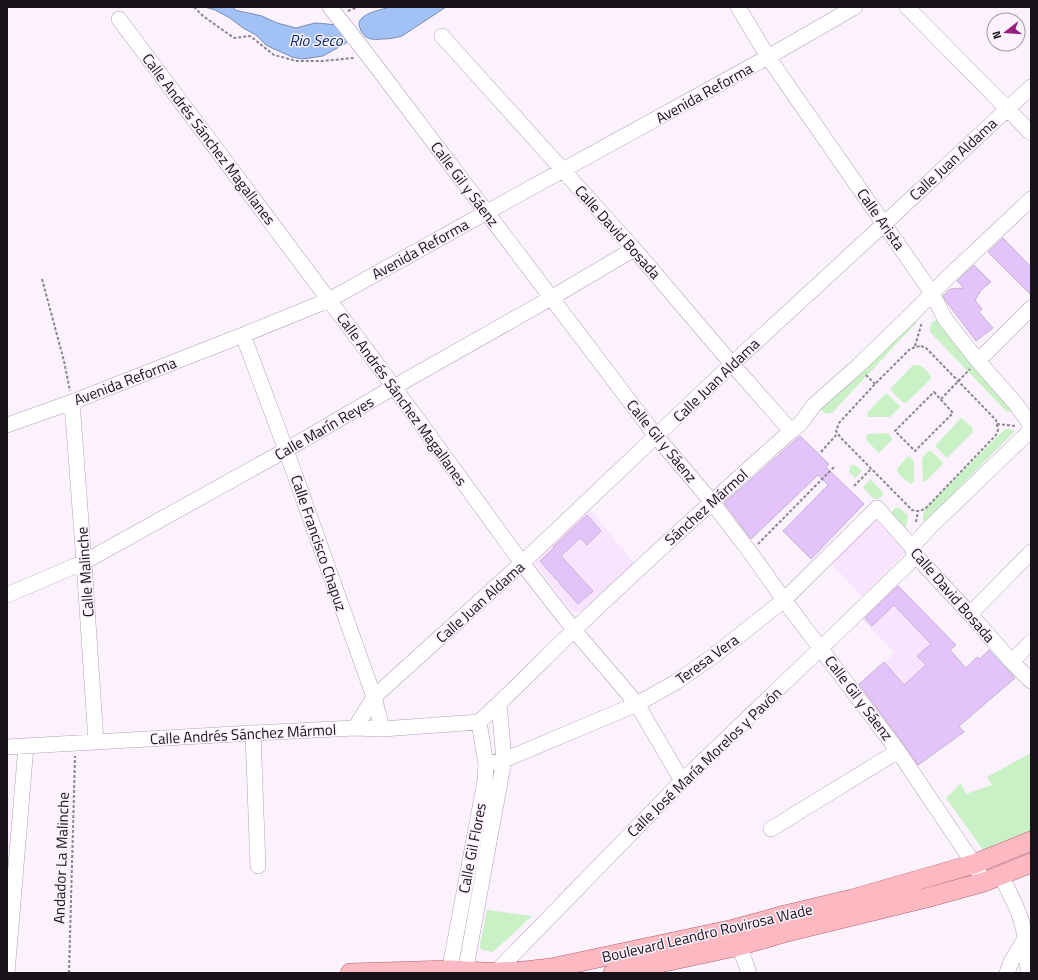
<svg xmlns="http://www.w3.org/2000/svg" width="1038" height="980" viewBox="0 0 1038 980" font-family="'Titillium Web',sans-serif">
<rect width="100%" height="100%" fill="#fbf2fd"/>
<path fill="#f8e4ff" d="M590 510 637 566 582 611 578 612H575L571 610 533 561V558Z
M875 518 906 552 862 597 830 562Z
M894 581 956 645 921 680 964 732 918 765 858 686 895 653 870 628 859 615Z"/>
<path fill="#c9f1c5" d="M916 318 917 321 916 323 832 413C826 415 823 412 820 408Z
M937 320 942 322 1013 411 1007 412 930 332V327L932 322Z
M913 365C921 364 928 370 931 377L929 381 906 403H904L891 391V388Z
M886 393 900 406V407L890 417H868L867 413Z
M961 418 972 427 973 432 947 458 935 446Z
M1007 429 1013 430 1014 431 1013 433 927 520 924 521 923 520V514L925 509 1004 430Z
M886 433 892 437V440L879 453 868 442 866 438 867 434H869Z
M928 451H931L943 462V464L925 482 923 481 922 460 923 457Z
M909 456 914 461V482L910 484 898 473 897 469 907 457Z
M852 465H855L862 471 855 478 849 472 850 467Z
M870 479 882 491 883 495C876 506 868 492 863 487Z
M898 507 908 515 906 527 903 528 891 513 895 508Z
M1031 753V832L983 850 946 798 961 783 966 794 992 785 987 777Z
M487 910 532 916 493 952 482 950 480 947V944Z"/>
<path fill="#a2c1f5" stroke="#798cb4" d="M205 7H233L235 10 243 12 249 13 262 16 277 23 296 28 315 23 328 24 336 25 350 39 346 43 323 56 303 59 292 57 272 48 266 45 256 35 243 28 230 18 215 10Z
M390 7H446L402 36C395 38 389 39 383 39 372 40 364 40 360 28 359 25 358 22 361 19 367 12 381 10 390 7Z"/>
<path fill="#e2c4fa" stroke="#c2b3ce" d="M1003 238 1031 267V295L988 252Z
M974 265 991 282 981 290 975 300 982 309 979 312 993 328 976 341 946 301 943 296 950 289 964 288 957 281Z
M800 436 829 464 826 467 864 504 811 559 783 531 828 485 818 475 751 539 724 503Z
M587 515 601 531 587 545 580 538 561 556 593 591 578 604 540 561 554 548 553 547Z
M898 586 956 645 950 650 966 668 977 657 980 659 989 650 1015 678 959 726 964 732 918 765 905 746 859 684 884 662 904 685 926 665 917 656 931 644 894 605 872 626 865 618Z"/>
<g fill="none" stroke-linecap="round" stroke-linejoin="round">
<defs>
<path id="minor" d="M330 7 366 53 656 436 711 501 750 552 784 600 898 751 974 864 984 882
M738 7 768 57 932 293 945 319 978 361 1015 403 1031 425
M907 7 1031 133
M119 19 394 387 522 563 574 630 637 704 682 781
M442 36 634 249 732 364 791 431
M243 335 286 450 374 697 382 729
M978 361 1031 308
M72 402 84 562 96 742
M7 425 72 402 243 335 329 300 487 212 768 57 855 7
M912 547 930 527 1031 430
M7 595 84 562 286 450 394 387 551 298 634 249
M970 614 1031 552
M1012 662 1031 642
M479 722C512 692 543 660 575 629 645 562 718 496 791 431L800 424 814 405 858 366 912 314 944 281 1031 199
M355 728 374 697 522 563 656 436 732 364 884 224 1031 87
M253 733 258 866
M7 747 253 733 355 728 382 729 479 722
M486 764 504 760 637 704 676 682 712 657 784 600 877 508 912 547 913 551 916 556 970 614 1012 662 1031 681
M771 829 898 751
M1001 876C1009 892 1019 909 1023 927 1027 942 1027 958 1028 973
M736 936 749 973
M496 972 682 781 821 648 916 556
M7 973 26 746
M449 973 485 781 486 764 479 722
M465 973 504 760 499 704
M1007 973 1011 962 1025 939"/>
<path id="major" d="M350 973 449 970 484 972H496L524 971 551 968 734 929 785 915 852 899 974 864 1031 841
M613 973 739 946 787 932 926 898 984 882 1031 863"/>
</defs>
<use href="#minor" stroke="#b3a0b9" stroke-width="16"/>
<use href="#major" stroke="#ad606e" stroke-width="20"/>
<path stroke="#8c848e" stroke-width="2" stroke-dasharray="3 2" stroke-linecap="butt" d="M194 7 203 16 234 38 250 36 274 55 297 61H322L354 58
M348 11 358 7
M42 279 64 361 70 391
M915 346 922 322
M921 346 926 348 996 420 998 430 996 435 927 507C922 511 918 512 912 510L841 438 836 431 839 423 875 384 909 350 915 347Z
M866 375 875 384
M934 392 953 413 915 451 895 431Z
M941 399 970 369
M997 424 1016 426
M821 452 837 434
M854 486 871 469
M916 522 918 511
M758 544 835 466
M69 973 75 756"/>
<use href="#minor" stroke="#fff" stroke-width="15"/>
<use href="#major" stroke="#fdb9c2" stroke-width="19"/>
</g>
<g text-anchor="middle" dominant-baseline="central" stroke-width="3" stroke-linejoin="round" paint-order="stroke">
<g font-size="15" fill="#19121b" stroke="#fbf2fd">
<text transform="translate(704 93) rotate(-29)">Avenida Reforma</text>
<text transform="translate(209 139) rotate(53)">Calle Andrés Sánchez Magallanes</text>
<text transform="translate(953 159) rotate(-43)">Calle Juan Aldama</text>
<text transform="translate(465 184) rotate(53)">Calle Gil y Sáenz</text>
<text transform="translate(881 219) rotate(55)">Calle Arista</text>
<text transform="translate(618 232) rotate(48)">Calle David Bosada</text>
<text transform="translate(420 249) rotate(-29)">Avenida Reforma</text>
<text transform="translate(716 380) rotate(-44)">Calle Juan Aldama</text>
<text transform="translate(125 381) rotate(-21)">Avenida Reforma</text>
<text transform="translate(402 399) rotate(54)">Calle Andrés Sánchez Magallanes</text>
<text transform="translate(324 428) rotate(-30)">Calle Marín Reyes</text>
<text transform="translate(662 441) rotate(51)">Calle Gil y Sáenz</text>
<text transform="translate(706 507) rotate(-42)">Sánchez Mármol</text>
<text transform="translate(319 543) rotate(71)">Calle Francisco Chapuz</text>
<text transform="translate(85 572) rotate(-94)">Calle Malinche</text>
<text transform="translate(953 595) rotate(49)">Calle David Bosada</text>
<text transform="translate(480 602) rotate(-42)">Calle Juan Aldama</text>
<text transform="translate(707 659) rotate(-36)">Teresa Vera</text>
<text transform="translate(859 698) rotate(53)">Calle Gil y Sáenz</text>
<text transform="translate(243 734) rotate(-3)">Calle Andrés Sánchez Mármol</text>
<text transform="translate(704 762) rotate(-44)">Calle José María Morelos y Pavón</text>
<text transform="translate(472 848) rotate(-79)">Calle Gil Flores</text>
<text transform="translate(61 858) rotate(-88)">Andador La Malinche</text>
<text transform="translate(707 933) rotate(-13)">Boulevard Leandro Rovirosa Wade</text>
</g>
<g font-size="16" font-style="italic" fill="#01245e" stroke="#fbf2fd">
<text x="316" y="40">Rio Seco</text>
</g>
</g>
<rect width="1038" height="980" fill="none" stroke="#19121b" stroke-width="16"/>
<g transform="translate(1006 32) rotate(253)"><circle r="19" fill="#fbf2fd" stroke="#a198a3"/>
<path d="M0-3L7 15L0 10L-7 15Z" fill="#951f7c"/>
<text y="-6" font-size="11" font-weight="bold" text-anchor="middle" fill="#19121b">N</text>
</g>
</svg>
